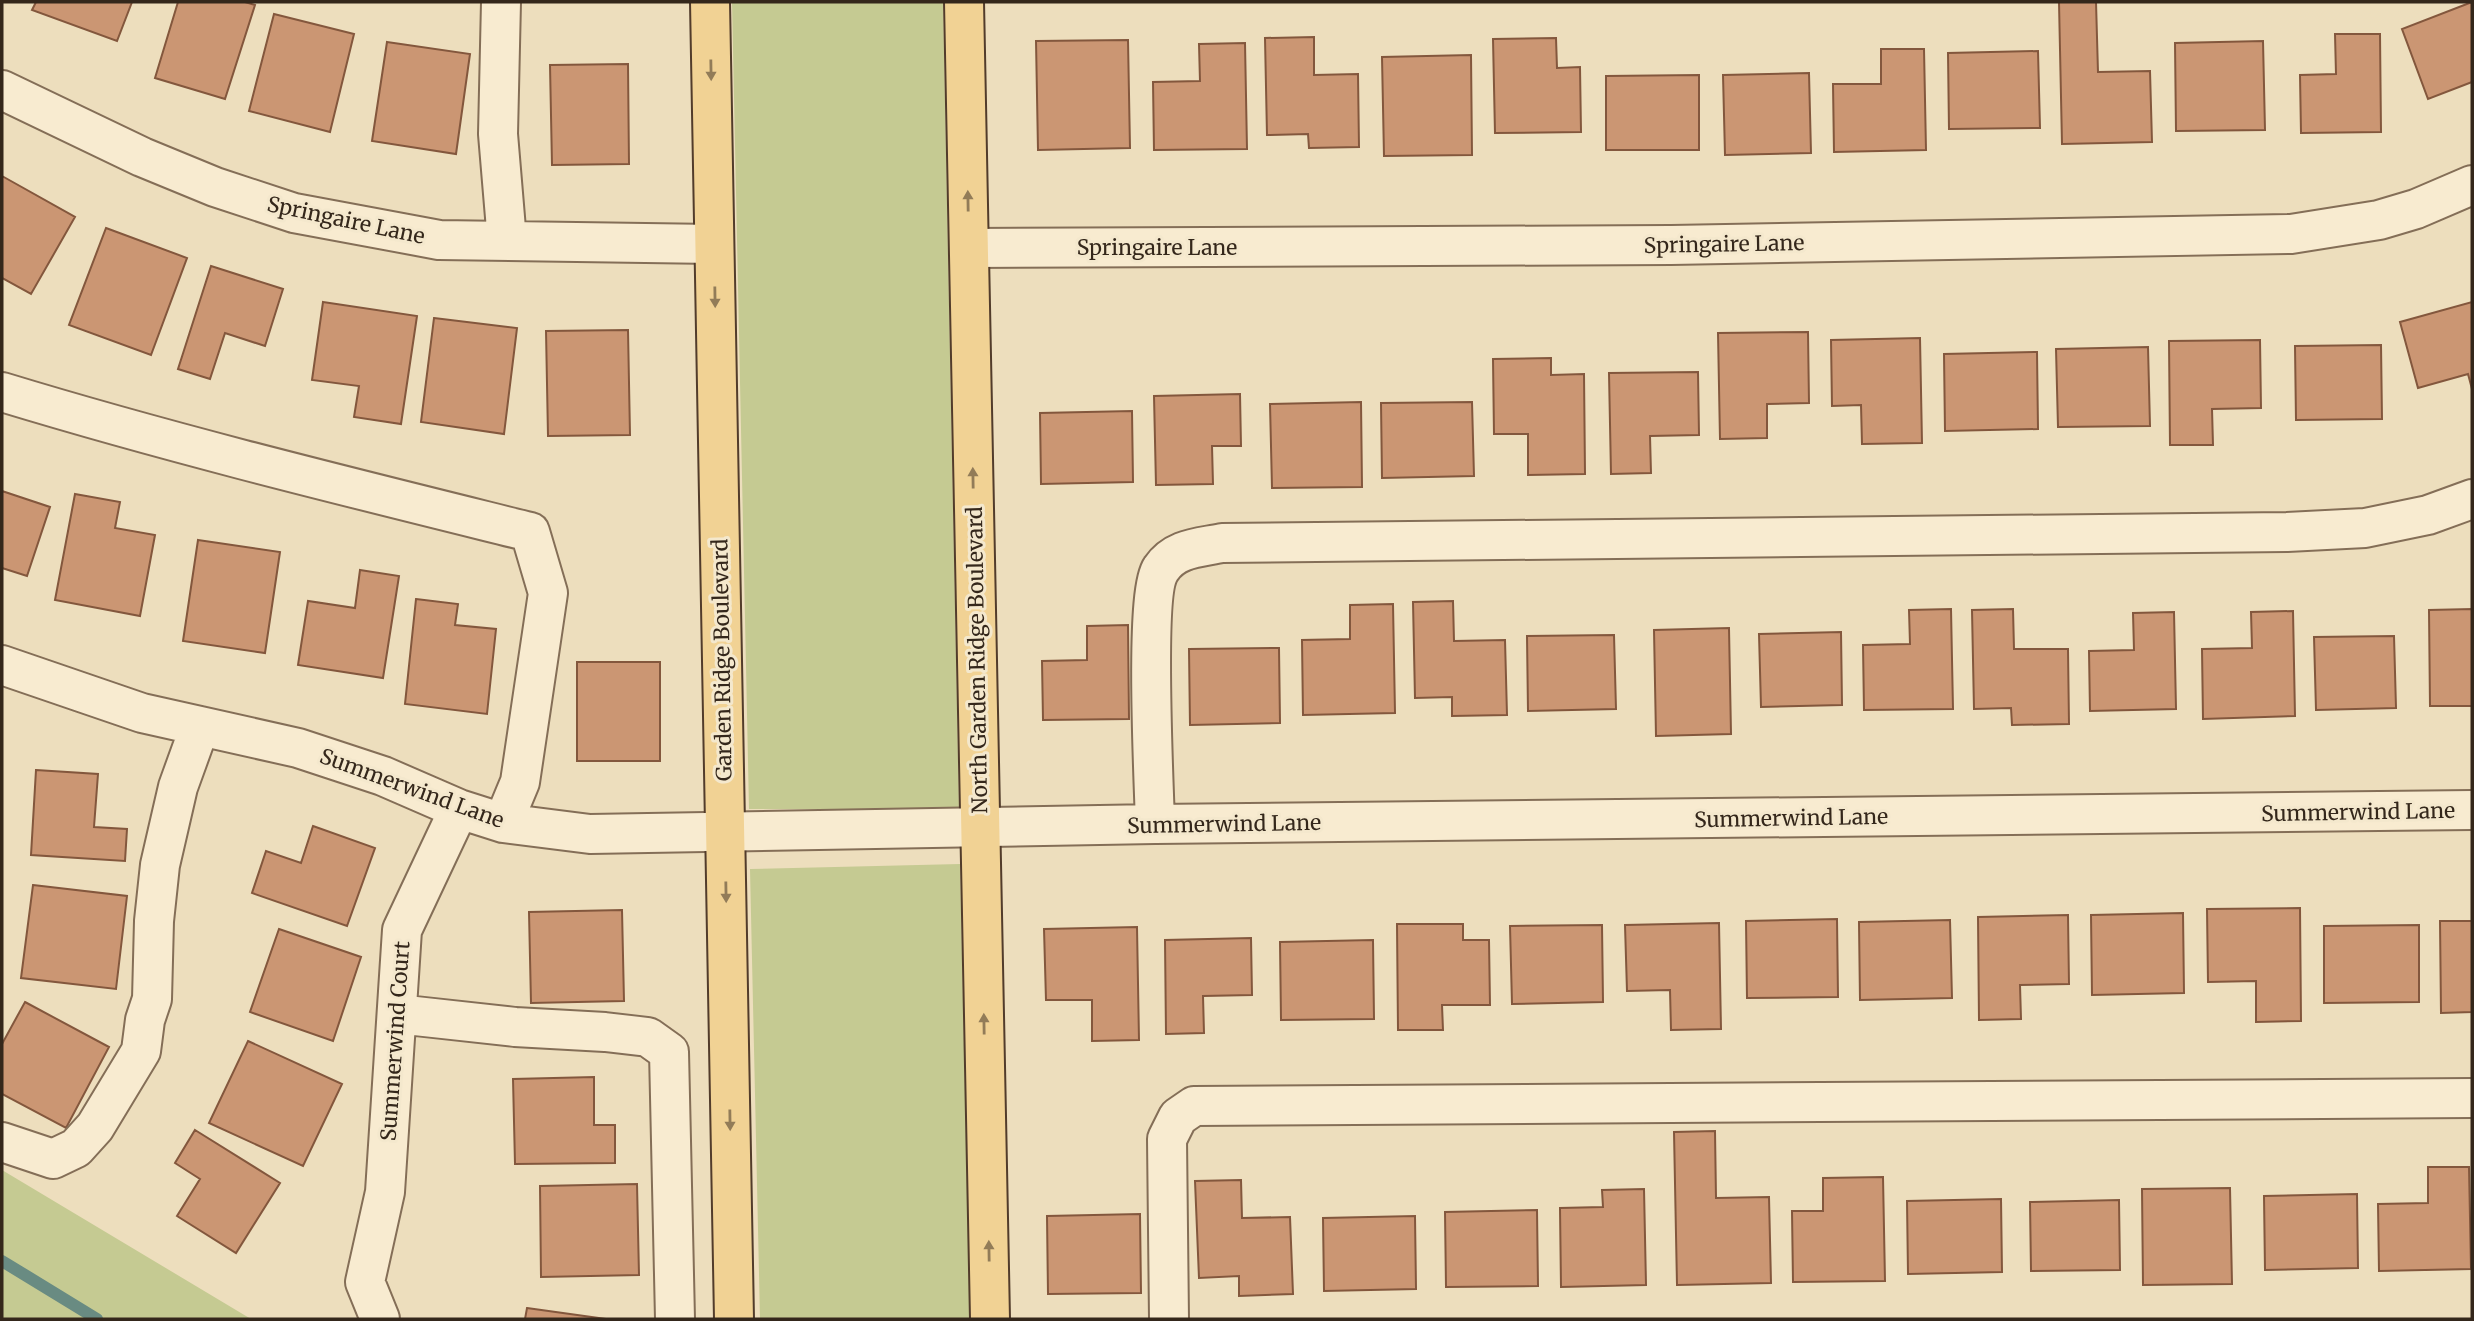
<svg xmlns="http://www.w3.org/2000/svg" width="2474" height="1321" viewBox="0 0 2474 1321" font-family="Merriweather,serif">
<rect width="100%" height="100%" fill="#eddebd"/>
<path fill="#c5ca92" d="M732 2H943L959 809H749Z
M960 864 970 1319H760L750 869Z
M2 1170 251 1319H2Z"/>
<g fill="none" stroke-linecap="round" stroke-linejoin="round">
<path stroke="#698b82" stroke-width="12" d="M2 1261 97 1319"/>
</g>
<path fill="#cb9673" stroke="#83573d" stroke-width="2" d="M36 2H132L117 41 32 10Z
M178 2H245L255 5 225 99 155 78Z
M2059 2H2096L2098 72 2150 71 2152 142 2062 144Z
M2472 2V82L2428 99 2402 29Z
M274 14 354 34 330 132 249 111Z
M2335 34H2380L2381 132 2301 133 2300 75 2336 74Z
M1314 37V75L1358 74 1359 147 1309 148 1308 134 1267 135 1265 38Z
M1556 38 1557 68 1580 67 1581 132 1495 133 1493 39Z
M1128 40 1130 148 1038 150 1036 41Z
M2263 41 2265 130 2176 131 2175 43Z
M387 42 470 54 456 154 372 141Z
M1245 43 1247 149 1154 150 1153 82 1200 81 1199 44Z
M1881 49H1924L1926 150 1834 152 1833 84H1881Z
M2038 51 2040 128 1949 129 1948 53Z
M1471 55 1472 155 1384 156 1382 57Z
M628 64 629 164 552 165 550 65Z
M1809 73 1811 153 1725 155 1723 75Z
M1699 75V150H1606V76Z
M2 176 75 217 31 294 2 278Z
M106 228 187 258 151 355 69 325Z
M211 266 283 289 265 346 225 333 210 379 178 369Z
M323 302 417 316 401 424 354 417 359 386 312 380Z
M2472 302V389L2468 374 2418 388 2400 322Z
M434 318 517 328 504 434 421 422Z
M628 330 630 435 548 436 546 331Z
M1808 332 1809 403 1767 404V438L1720 439 1718 333Z
M1920 338 1922 443 1862 444 1861 405 1832 406 1831 340Z
M2260 340 2261 408 2212 409 2213 445H2170L2169 341Z
M2381 345 2382 419 2296 420 2295 346Z
M2148 347 2150 426 2058 427 2056 349Z
M2037 352 2038 429 1945 431 1944 354Z
M1551 358V375L1584 374 1585 474 1528 475V434H1494L1493 359Z
M1698 372 1699 435 1650 436 1651 473 1611 474 1609 373Z
M1240 394 1241 446H1212L1213 484 1156 485 1154 396Z
M1361 402 1362 487 1272 488 1270 404Z
M1472 402 1474 476 1382 478 1381 403Z
M1132 411 1133 482 1041 484 1040 413Z
M2 491 50 507 27 576 2 568Z
M75 494 120 502 115 528 155 535 140 616 55 600Z
M198 540 280 552 265 653 183 641Z
M360 570 399 576 383 678 298 665 308 601 355 608Z
M416 599 458 604 455 625 496 629 487 714 405 704Z
M1453 601 1454 641 1505 640 1507 715 1452 716V697L1415 698 1413 602Z
M1393 604 1395 713 1303 715 1302 640 1350 639V605Z
M1951 609 1953 709 1864 710 1863 645 1910 644 1909 610Z
M2013 609 2014 649H2068L2069 724 2012 725 2011 708 1974 709 1972 610Z
M2472 609V706H2430L2429 610Z
M2293 611 2295 716 2203 719 2202 649 2252 648 2251 612Z
M2174 612 2176 709 2090 711 2089 651 2134 650 2133 613Z
M1128 625 1129 719 1043 720 1042 661 1087 660V626Z
M1729 628 1731 734 1656 736 1654 630Z
M1841 632 1842 705 1761 707 1759 634Z
M1614 635 1616 709 1528 711 1527 636Z
M2394 636 2396 708 2316 710 2314 637Z
M1279 648 1280 723 1190 725 1189 649Z
M577 662H660V761H577Z
M36 770 98 774 94 827 127 829 125 861 31 855Z
M313 826 375 848 347 926 252 893 266 851 301 863Z
M33 885 127 896 116 989 21 978Z
M2300 908 2301 1021 2256 1022V981L2208 982 2207 909Z
M622 910 624 1001 531 1003 529 912Z
M2183 913 2184 993 2092 995 2091 915Z
M2068 915 2069 984 2020 985 2021 1019 1979 1020 1978 917Z
M1837 919 1838 997 1747 998 1746 921Z
M1950 920 1952 998 1860 1000 1859 922Z
M2440 921H2472V1012L2441 1013Z
M1719 923 1721 1029 1671 1030 1670 990 1627 991 1625 925Z
M1397 924H1463V940H1489L1490 1005H1442L1443 1030H1398Z
M1602 925 1603 1002 1512 1004 1510 926Z
M2419 925V1002L2324 1003V926Z
M1137 927 1139 1040 1092 1041V1000H1046L1044 929Z
M279 929 361 957 333 1041 250 1012Z
M1251 938 1252 995 1203 996 1204 1033 1166 1034 1165 940Z
M1373 940 1374 1019 1281 1020 1280 942Z
M25 1002 109 1047 66 1128 2 1094V1044Z
M248 1041 342 1084 303 1166 209 1123Z
M594 1077V1125H615V1163L515 1164 513 1079Z
M195 1130 280 1183 236 1253 177 1216 200 1179 175 1163Z
M1715 1131 1716 1198 1769 1197 1771 1283 1677 1285 1674 1132Z
M2428 1167H2469L2471 1269 2379 1271 2378 1204 2428 1203Z
M1883 1177 1885 1281 1793 1282 1792 1211H1823V1178Z
M1241 1180 1242 1218 1290 1217 1293 1294 1239 1296V1276L1199 1278 1195 1181Z
M637 1184 639 1275 541 1277 540 1186Z
M2230 1188 2232 1284 2143 1285 2142 1189Z
M1644 1189 1646 1285 1561 1287 1560 1208 1603 1207 1602 1190Z
M2357 1194 2358 1268 2265 1270 2264 1196Z
M2001 1199 2002 1272 1908 1274 1907 1201Z
M2119 1200 2120 1270 2031 1271 2030 1202Z
M1537 1210 1538 1286 1446 1287 1445 1212Z
M1140 1214 1141 1293 1048 1294 1047 1216Z
M1415 1216 1416 1289 1324 1291 1323 1218Z
M527 1308 606 1319H525Z"/>
<g fill="none" stroke-linecap="round" stroke-linejoin="round">
<defs>
<path id="minor" d="M501 2 498 134 507 241
M2 90 142 157 215 187 294 213 439 240 714 244
M969 248 1671 245 2291 234 2379 220 2416 209 2472 185
M2 392C176 445 353 488 530 532L548 593 520 782 503 823
M2 665 142 713 298 748 383 776 459 809 503 823 590 834 1155 824 2472 810
M1155 824C1154 784 1144 593 1161 569 1175 548 1198 548 1222 543L2287 532 2365 528 2428 515 2472 499
M397 1014 515 1027 605 1032 648 1037 669 1052 675 1319
M2 1142 53 1159 76 1148 95 1127 141 1051 145 1020 152 999 154 921 160 865 178 787 200 726
M380 1319 365 1282 385 1192 402 930 459 809
M1169 1319 1167 1139 1178 1117 1194 1106 2472 1098"/>
<path id="major" d="M710 2 734 1319
M964 2 990 1319"/>
</defs>
<use href="#minor" stroke="#846e57" stroke-width="42"/>
<use href="#major" stroke="#523c2b" stroke-width="42"/>
<use href="#minor" stroke="#f8ebd0" stroke-width="38"/>
<use href="#major" stroke="#f1d294" stroke-width="38"/>
</g>
<defs><path id="oneway-solid" d="M-6-.8H1V-3.2L6.5 0L1 3.2V.8H-6Z" transform="scale(1.75)"/></defs>
<g fill="#927c58">
<use href="#oneway-solid" transform="translate(711 70) rotate(89)"/>
<use href="#oneway-solid" transform="translate(968 201) rotate(-91)"/>
<use href="#oneway-solid" transform="translate(715 297) rotate(89)"/>
<use href="#oneway-solid" transform="translate(973 478) rotate(-91)"/>
<use href="#oneway-solid" transform="translate(726 892) rotate(89)"/>
<use href="#oneway-solid" transform="translate(984 1024) rotate(-91)"/>
<use href="#oneway-solid" transform="translate(730 1120) rotate(89)"/>
<use href="#oneway-solid" transform="translate(989 1251) rotate(-91)"/>
</g>
<g text-anchor="middle" dominant-baseline="central" stroke-width="6" stroke-linejoin="round" paint-order="stroke">
<g font-size="21" fill="#34271b" stroke="#f4e8cd">
<text transform="translate(346 220) rotate(12)">Springaire Lane</text>
<text transform="translate(1724 244) rotate(-1)">Springaire Lane</text>
<text x="1157" y="247">Springaire Lane</text>
<text transform="translate(722 660) rotate(-91)">Garden Ridge Boulevard</text>
<text transform="translate(977 660) rotate(-91)">North Garden Ridge Boulevard</text>
<text transform="translate(412 788) rotate(20)">Summerwind Lane</text>
<text transform="translate(2358 812) rotate(-1)">Summerwind Lane</text>
<text transform="translate(1791 818) rotate(-1)">Summerwind Lane</text>
<text transform="translate(1224 824) rotate(-1)">Summerwind Lane</text>
<text transform="translate(395 1041) rotate(-86)">Summerwind Court</text>
</g>
</g>
<rect width="2474" height="1321" fill="none" stroke="#34271b" stroke-width="7"/>
</svg>
